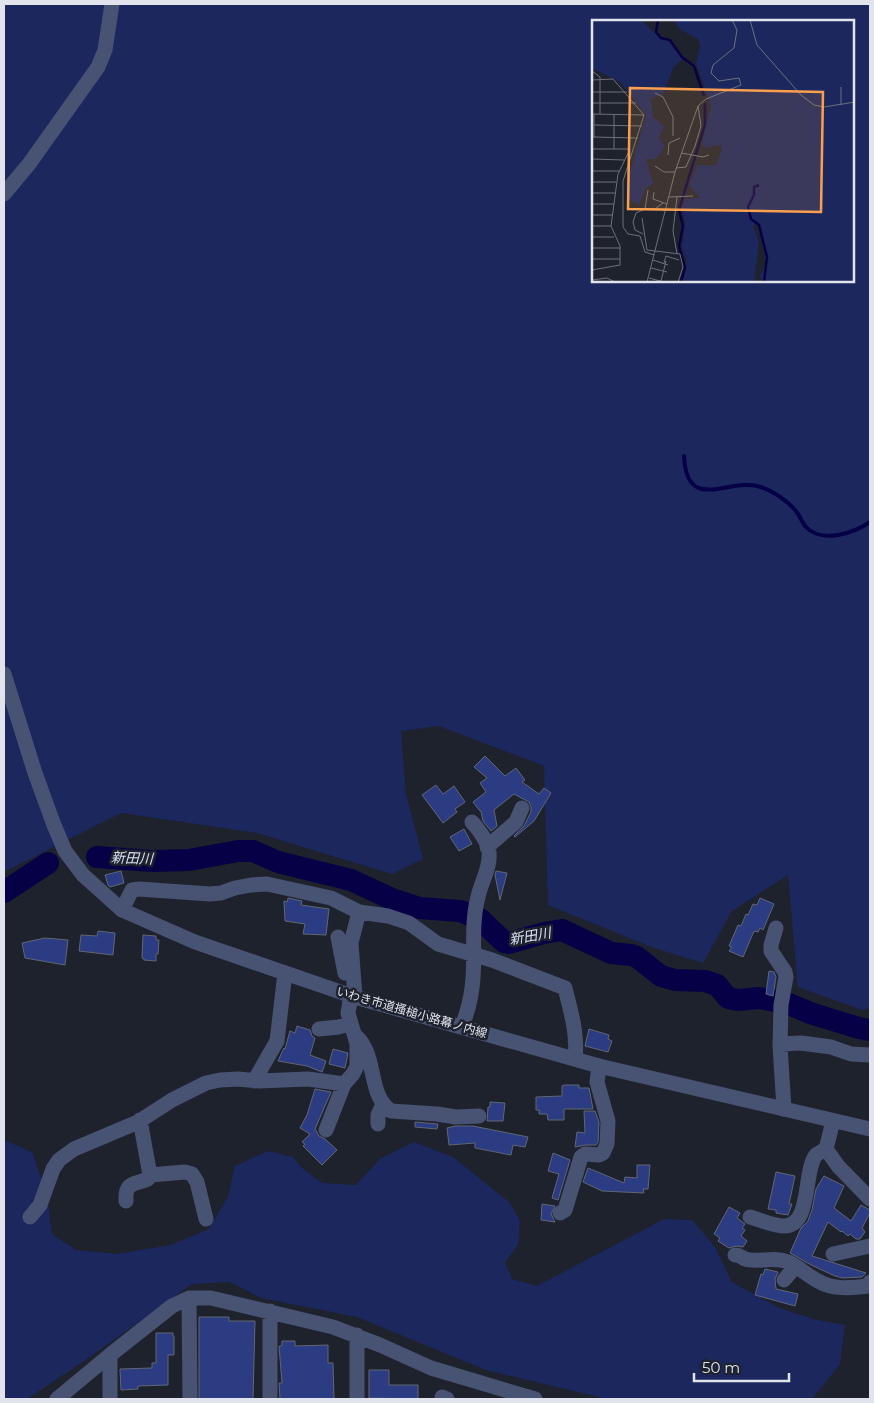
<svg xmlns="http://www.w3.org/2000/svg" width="874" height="1403" viewBox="0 0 874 1403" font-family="Montserrat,'Noto Sans JP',sans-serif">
<rect width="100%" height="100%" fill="#1e222d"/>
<path fill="#1b275d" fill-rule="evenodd" d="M4 4H870V1008L862 1010 798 987 788 875 732 911 703 963 654 948 548 905 544 766 439 726 401 731 406 794 423 859 392 874 257 833 121 813 4 872ZM593 21H853V281H593Z
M4 1140 32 1152 47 1195 52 1234 76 1250 117 1254 171 1245 209 1229 228 1196 235 1166 268 1151 293 1157 302 1168 322 1183 356 1185 380 1159 414 1142 453 1157 510 1203 520 1221 518 1245 505 1262 512 1279 537 1286 664 1219 692 1220 715 1247 732 1282 779 1308 817 1320 845 1325 840 1364 812 1399H608L486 1370 357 1317 261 1298 230 1282 192 1284 84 1361 27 1399H4Z"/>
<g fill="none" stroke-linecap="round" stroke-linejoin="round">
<path stroke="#060046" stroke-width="4" d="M684 456C687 515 729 476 761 487 773 491 791 503 798 514 801 518 802 523 806 527 822 544 854 533 870 522"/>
<path stroke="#060046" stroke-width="22" d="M97 857 152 861 189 860 238 851H253L278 862 351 880 392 899 419 908 460 911 480 919 504 942 509 943 544 933 562 930 611 953 631 955 637 957 661 976 675 980 705 981 717 985 728 998 738 1000 759 998 786 1003 813 1014 859 1028 870 1030
M4 892 48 863"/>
</g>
<path fill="#2b3c83" stroke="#616673" d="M485 756 505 776 516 768 525 780 522 782 539 794 544 788 551 793 534 821 515 837 514 836 524 826 531 812V807L529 802 514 794 494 810 497 826 491 831 483 821 481 811H480L473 802 486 792 480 783 487 778 474 767Z
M436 785 443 794 454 786 465 802 455 809 457 812 443 823 422 795Z
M464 829 472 844 459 851 450 837Z
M121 871 124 883 110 887 108 885 105 875Z
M496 871 507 873 500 900 495 875Z
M288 898 302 901 301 905 329 909 326 935 303 934 305 924 285 921 284 901 287 902Z
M760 898 774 904 763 930 760 928 758 932 754 931 743 957 729 951 732 947 729 946 738 925 741 926 746 914 748 915 753 904 757 905Z
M98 931 115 933 113 955 79 951 81 935 97 936Z
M143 935 156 936V940H159L158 954H156V961L144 960V959L142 958Z
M45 938 68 940 65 965 25 958 22 943Z
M769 971 774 972 776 977 773 996 766 994Z
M297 1026 310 1030 312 1036 315 1038 310 1055 326 1061 322 1072 307 1066 278 1061 284 1048 285 1049 290 1031 295 1033Z
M589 1029 609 1035 608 1039 612 1041 608 1052 585 1046Z
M333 1049 348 1053 345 1068 329 1064Z
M564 1085H579V1088H589L593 1109H564V1120H548L547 1114H539V1110H536V1097L562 1096V1086Z
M315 1089 331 1092 315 1129 319 1136 325 1139 337 1150 322 1165 303 1146 305 1144 302 1142 310 1134 300 1128 307 1115Z
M490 1102 505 1103 503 1121H487L488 1107H490Z
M584 1111H595L599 1122 598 1142 596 1145H586L575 1147 577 1132 585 1133Z
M415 1122 438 1124 437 1129 415 1127Z
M455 1126H473L528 1137 525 1147 513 1145 511 1155 475 1148V1143L449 1145 447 1128Z
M553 1153 570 1160 558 1200 552 1198 559 1174 548 1171Z
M637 1165H650L648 1189H643L644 1193 602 1191 583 1182 588 1168 624 1183 625 1177 637 1178Z
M776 1172 795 1176 789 1204H792L788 1215 776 1213V1210L768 1209Z
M824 1176 844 1186 834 1208 851 1221 861 1205 870 1210V1213L862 1228 865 1232 860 1239H856L850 1234 848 1236 842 1231 841 1232 828 1222 812 1256 866 1273 862 1277 843 1278 835 1276 811 1265 790 1253 801 1228 808 1221 812 1210 816 1189Z
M542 1204 555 1206 551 1214 555 1222 541 1220Z
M729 1207 740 1213 737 1218 745 1224 742 1228 745 1230 741 1236 747 1241 743 1247 736 1246 729 1248 718 1241 720 1238 714 1234Z
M765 1269 778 1272 775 1279 776 1289 798 1294 795 1306 755 1295 761 1274 763 1275Z
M199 1317H229V1321H255L253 1399H199Z
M156 1333H173V1336H174V1355H168V1385L138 1386V1389L121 1390 120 1369 152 1368V1363H156Z
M282 1341H295V1346L328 1345V1363H333L334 1399H280L279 1383H282L279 1346H282Z
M369 1370H389V1385H418V1399L369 1398Z"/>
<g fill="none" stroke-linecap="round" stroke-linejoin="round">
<path stroke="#485272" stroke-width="15" d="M487 847 516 822 522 808
M122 910 132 890 139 889 210 894 221 893 235 888 251 885 267 884 331 898 359 912 388 916 409 923 438 944 492 960 565 988C571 1012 578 1035 575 1059
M776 928 771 945V951L785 972 786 977 781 1005 780 1046 784 1109
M338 937 345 973
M355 997 351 943 359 912
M462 1026C468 1011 472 994 473 978 475 951 471 923 478 897 481 882 491 867 489 852 488 842 479 830 472 822
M319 1029 339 1027 350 1023
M356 1036C378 1056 367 1095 391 1111L437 1114 456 1117 479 1116
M780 1044 801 1043 831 1047 851 1054 870 1055
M254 1081 277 1041 285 973
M378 1124V1115L383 1104
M326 1130 344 1084 353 1074 357 1066V1044L348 1013 351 995
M826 1149 838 1166 870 1199
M150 1175 185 1172 192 1174 197 1182 206 1219
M126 1201C125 1182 133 1185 148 1179L150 1175 140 1120
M560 1213 565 1210 581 1157 585 1154 599 1155 603 1153 607 1144 608 1121 597 1082 599 1066
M30 1217 40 1205 53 1169 59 1160 74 1149 138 1122 172 1100 206 1083 220 1080 238 1079 259 1081 308 1079 344 1084
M750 1217C761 1220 773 1226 784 1226 812 1226 803 1171 816 1155 818 1153 823 1151 826 1149L833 1121
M833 1254 870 1246
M735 1255C740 1255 741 1257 745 1259 756 1263 774 1256 788 1262 799 1267 808 1276 818 1281 833 1290 851 1288 868 1286L870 1282
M784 1280 795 1267
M189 1298 190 1399
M270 1311V1399
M357 1335V1399
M110 1355V1399
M57 1399 110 1355 172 1306 189 1298H211L333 1327 380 1345 431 1368 535 1399
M442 1399V1397L447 1399"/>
<path stroke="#485272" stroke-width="15" d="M4 194 29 164 98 67 105 50 112 4
M4 674 35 773 54 825 65 851 83 875 122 910 195 942 355 997 599 1066 870 1129"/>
</g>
<g text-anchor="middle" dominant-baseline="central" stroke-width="5" stroke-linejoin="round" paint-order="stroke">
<g font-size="12" fill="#e1e4ec" stroke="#1e222d">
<text transform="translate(412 1012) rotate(16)">いわき市道搔槌小路幕ノ内線</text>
</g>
<g font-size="14" font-style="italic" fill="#d8e0f5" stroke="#1e222d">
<text transform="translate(132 858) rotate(2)">新田川</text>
<text transform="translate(530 936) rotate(-10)">新田川</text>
</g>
</g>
<g transform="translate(592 20)">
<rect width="262" height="262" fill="#1e222d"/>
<path d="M0 0H50L66 17 75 19 90 39 81 48 72 73 59 79 61 97 72 106 67 118 73 126 64 139H54L61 164 53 169 47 185 35 179 34 166 54 95 28 62 0 48ZM81 0H262V262H171L168 256 173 246 172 224 165 203 161 206 167 222 162 262H90L95 242 90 227 93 202 90 188 93 179 108 178 97 166 105 145H124L130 130 129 125 112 128 110 123 119 86 104 43 108 26 106 19 89 10Z" fill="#1b275d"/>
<path fill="none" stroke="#060046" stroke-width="2.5" d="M66 0 64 12 69 18 78 20 90 37 102 46 112 76M167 165 162 167V175L156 187 159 199 167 205 175 237 172 262M89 262 93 248 87 226 91 206 87 190 113 104V83"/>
<path fill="none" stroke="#6c7079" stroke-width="1" d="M158 0 165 25 209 75 222 85 232 87 263 82M0 51 8 57V94M0 60 21 59 52 95 31 161V207L36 214 48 216 53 232 62 235M0 72H35M63 73 71 77 81 97V116M0 83H44M249 85V67M0 94 52 95M2 105 50 106M0 117 46 118M2 117V94M0 129H38L26 154 19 206 28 226V245L0 250M22 129V94M89 133 111 137 117 135M76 135 77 123 88 118M0 139 32 140M63 146 72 152H83M84 148 94 147 103 126 109 106 106 86M0 151H27M0 162H24M62 172 61 179 75 184M0 173H23M77 177 101 176M0 184H22M57 189H63L71 183M0 195H21M50 198 55 230 88 234 91 247 86 262M0 206H19M51 214 43 210 41 202 44 193 53 189 56 170M0 217H22M0 228H28M85 234 81 211 85 177M0 239H28M61 240 76 245M72 243 74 236 87 240M59 248 75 252M57 258 72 262M0 260 15 258 23 262M69 261 74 241M55 262 83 152 106 86 114 79 149 65 147 58 127 61 119 53 121 45 142 28 145 10 140 0"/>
<path fill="#fa9f4e" fill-opacity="0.15" stroke="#fa9f4e" stroke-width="2.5" d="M38 68 231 72 229 192 36 189Z"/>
<rect width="262" height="262" fill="none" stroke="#e1e4ec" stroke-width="2.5"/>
</g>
<rect width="874" height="1403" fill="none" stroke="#e1e4ec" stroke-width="10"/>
<path d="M694 1373v8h95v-8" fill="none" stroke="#e1e4ec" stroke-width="2.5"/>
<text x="702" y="1373" font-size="15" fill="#e1e4ec" stroke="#1e222d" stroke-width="4" paint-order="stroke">50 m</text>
</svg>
